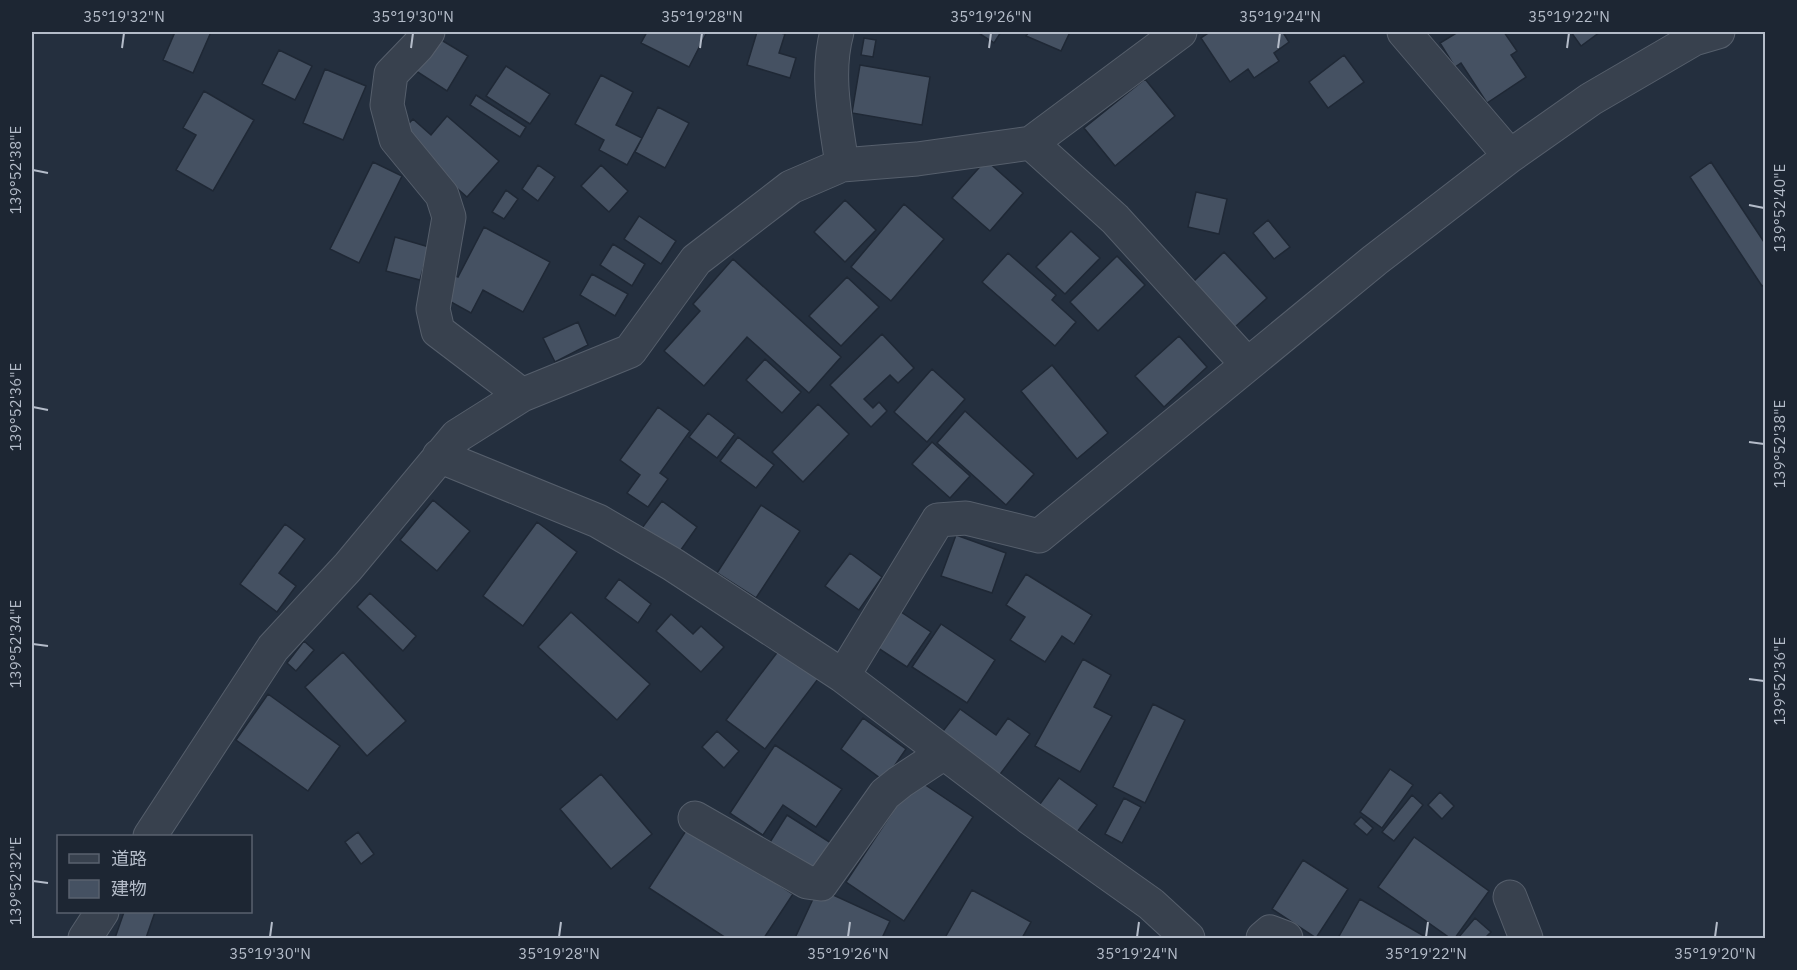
<svg xmlns="http://www.w3.org/2000/svg" width="1797" height="970" viewBox="0 0 1797 970" font-family="'IBM Plex Sans','Noto Sans JP',sans-serif">
<rect width="100%" height="100%" fill="#242f3e"/>
<path fill="#455162" stroke="#1f2835" stroke-width="1.5" d="M175 32H211L193 73 163 60Z
M647 32H707L689 67 641 43Z
M757 32H776L785 34 779 53 796 58 790 78 747 65Z
M977 32H1001L994 43Z
M1029 32H1070L1061 51 1026 36Z
M1210 32H1288L1284 34 1289 42 1274 53 1279 61 1254 78 1248 69 1230 82 1201 38Z
M1458 32H1504L1517 51 1511 55 1526 77 1487 103 1461 63 1455 67 1440 43Z
M1571 32H1600L1581 46Z
M433 35 468 56 447 91 413 69Z
M864 38 876 40 873 57 861 55Z
M279 50 312 66 295 100 262 84Z
M1344 55 1364 82 1328 108 1309 82Z
M860 65 930 77 922 125 852 113Z
M506 66 550 94 530 124 486 96Z
M325 69 366 86 343 140 303 123Z
M601 75 633 92 616 125 642 138 627 165 599 150 604 140 575 124Z
M1145 79 1175 116 1115 166 1084 128Z
M204 91 254 120 213 191 176 170 196 135 183 128Z
M476 95 526 127 520 137 470 105Z
M658 107 689 123 665 168 635 152Z
M447 116 499 161 467 197 397 136 413 119 431 135Z
M986 160 1023 193 990 231 952 198Z
M373 162 402 176 359 263 330 249Z
M1711 162 1766 245V284L1762 286 1690 177Z
M538 165 555 177 538 201 522 189Z
M601 165 628 191 609 212 581 186Z
M506 190 518 199 504 219 492 212Z
M1196 192 1227 199 1219 234 1188 227Z
M845 200 876 230 845 262 814 232Z
M904 204 944 239 891 301 851 267Z
M639 216 676 241 661 264 624 239Z
M1268 220 1290 247 1274 259 1253 233Z
M484 227 550 262 523 312 483 290 471 313 440 296 451 274 458 277Z
M1071 231 1100 258 1065 294 1036 267Z
M395 237 429 247 420 280 386 271Z
M613 244 645 264 632 286 600 265Z
M1224 252 1267 298 1235 327 1193 282Z
M1008 253 1056 295 1052 300 1076 322 1055 346 982 282Z
M1117 256 1145 285 1098 331 1070 302Z
M733 259 841 357 809 393 747 337 704 386 664 351 700 311 693 304Z
M592 274 628 294 615 316 580 295Z
M847 277 879 307 841 346 809 316Z
M578 322 588 345 555 362 543 338Z
M882 334 914 368 898 383 890 375 864 399 873 408 879 402 887 411 871 427 830 385Z
M1179 336 1207 367 1164 407 1135 376Z
M765 359 801 392 782 413 746 380Z
M1052 365 1108 433 1077 459 1021 391Z
M932 369 965 399 927 442 894 412Z
M818 404 849 434 803 482 772 452Z
M658 407 690 431 660 473 668 479 648 507 627 493 640 475 620 460Z
M965 411 1034 474 1006 505 937 443Z
M708 413 735 434 717 458 689 437Z
M738 437 774 465 756 488 720 461Z
M932 442 970 476 950 498 912 464Z
M433 500 470 531 437 571 400 540Z
M662 501 697 527 678 554 642 528Z
M761 505 800 531 756 598 717 573Z
M537 522 577 552 523 626 483 596Z
M285 524 305 539 279 573 296 586 277 612 240 584Z
M956 535 1006 553 992 593 941 576Z
M850 553 882 577 859 610 825 586Z
M1026 574 1092 615 1074 644 1062 636 1045 662 1010 640 1025 617 1006 605Z
M619 579 651 604 638 623 605 598Z
M370 593 416 636 403 651 357 607Z
M571 612 650 684 617 720 538 647Z
M901 612 931 632 907 667 878 648Z
M671 614 693 634 701 626 724 647 701 672 656 631Z
M941 624 995 660 967 703 912 667Z
M304 641 314 650 296 671 287 663Z
M779 650 818 679 765 749 726 720Z
M343 652 406 721 367 756 305 687Z
M1083 659 1111 675 1094 707 1112 716 1080 772 1035 746Z
M268 694 340 746 308 791 236 740Z
M1153 704 1185 720 1145 803 1113 787Z
M960 709 996 735 1008 718 1030 734 998 777 940 735Z
M863 718 906 749 884 781 841 749Z
M717 731 739 751 724 768 702 747Z
M775 745 842 789 816 827 783 805 763 835 730 813Z
M1390 769 1413 785 1382 828 1360 812Z
M601 774 652 834 611 869 560 809Z
M915 778 973 817 904 921 846 882Z
M1059 778 1097 805 1075 835 1037 808Z
M1440 792 1454 806 1442 819 1428 805Z
M1412 795 1423 805 1394 841 1382 832Z
M1124 798 1141 807 1122 843 1105 834Z
M787 815 831 843 810 875 767 847Z
M1361 817 1373 828 1367 835 1354 824Z
M689 826 793 894 764 938H726L649 888Z
M358 832 374 854 361 864 345 842Z
M1414 837 1489 891 1455 938H1450L1378 887Z
M1303 860 1348 889 1316 938 1272 909Z
M818 888 890 921 882 938H795Z
M972 890 1031 922 1022 938H951L946 936Z
M1360 899 1424 936 1423 938H1338Z
M124 912H155L146 938H115Z
M1475 918 1491 932 1485 938H1458Z"/>
<g fill="none" stroke-linecap="round" stroke-linejoin="round">
<defs>
<path id="minor" d="M428 32 418 46 391 74 387 105 396 139 442 195 449 217 433 309 438 331 522 395
M837 32C825 75 836 121 842 165
M1404 32 1510 156
M1031 143 1115 219 1247 364
M439 456 598 521 672 564 843 676 1030 818 1151 904 1188 938
M843 676 938 520 966 518 1039 536 1375 260 1510 156 1591 99 1694 39 1718 32
M695 818 807 882 821 884 885 794 900 782 944 753
M150 836 273 648 348 567 457 436 522 395 630 351 696 260 791 187 842 165 917 159 1031 143 1180 32
M1510 897 1526 938
M85 938 102 912
M1263 938 1270 932 1286 938"/>
</defs>
<use href="#minor" stroke="#565f6c" stroke-width="35"/>
<use href="#minor" stroke="#38414e" stroke-width="33"/>
</g>
<path fill="none" stroke="#b4bcc9" stroke-width="2" d="M122 48 124 33M411 48 413 33M700 48 702 33M989 48 991 33M1278 48 1280 33M1567 48 1569 33M33 170 48 173M1749 205 1764 208M33 407 48 410M1749 442 1764 444M33 644 48 646M1749 679 1764 681M33 881 48 883M270 937 272 922M559 937 561 922M848 937 850 922M1137 937 1139 922M1426 937 1428 922M1715 937 1717 922"/>
<rect width="1797" height="970" fill="none" stroke="#1d2633" stroke-width="66"/>
<rect x="57" y="835" width="195" height="78" fill="#1d2633" stroke="#59626f" stroke-width="1.5"/>
<rect x="69" y="854" width="30" height="9" fill="#38414e" stroke="#59626f" stroke-width="1.5"/>
<text x="111" y="865" font-size="18" fill="#b4bcc9">道路</text>
<rect x="69" y="880" width="30" height="18" fill="#455162" stroke="#59626f" stroke-width="1.5"/>
<text x="111" y="895" font-size="18" fill="#b4bcc9">建物</text>
<rect x="33" y="33" width="1731" height="904" fill="none" stroke="#b4bcc9" stroke-width="2"/>
<g font-size="15" text-anchor="middle" fill="#b4bcc9">
<text x="124" y="22">35°19'32"N</text>
<text x="413" y="22">35°19'30"N</text>
<text x="702" y="22">35°19'28"N</text>
<text x="991" y="22">35°19'26"N</text>
<text x="1280" y="22">35°19'24"N</text>
<text x="1569" y="22">35°19'22"N</text>
<text transform="translate(16 170) rotate(-90)" y="5">139°52'38"E</text>
<text transform="translate(1780 208) rotate(-90)" y="5">139°52'40"E</text>
<text transform="translate(16 407) rotate(-90)" y="5">139°52'36"E</text>
<text transform="translate(1780 444) rotate(-90)" y="5">139°52'38"E</text>
<text transform="translate(16 644) rotate(-90)" y="5">139°52'34"E</text>
<text transform="translate(1780 681) rotate(-90)" y="5">139°52'36"E</text>
<text transform="translate(16 881) rotate(-90)" y="5">139°52'32"E</text>
<text x="270" y="959">35°19'30"N</text>
<text x="559" y="959">35°19'28"N</text>
<text x="848" y="959">35°19'26"N</text>
<text x="1137" y="959">35°19'24"N</text>
<text x="1426" y="959">35°19'22"N</text>
<text x="1715" y="959">35°19'20"N</text>
</g>
</svg>
